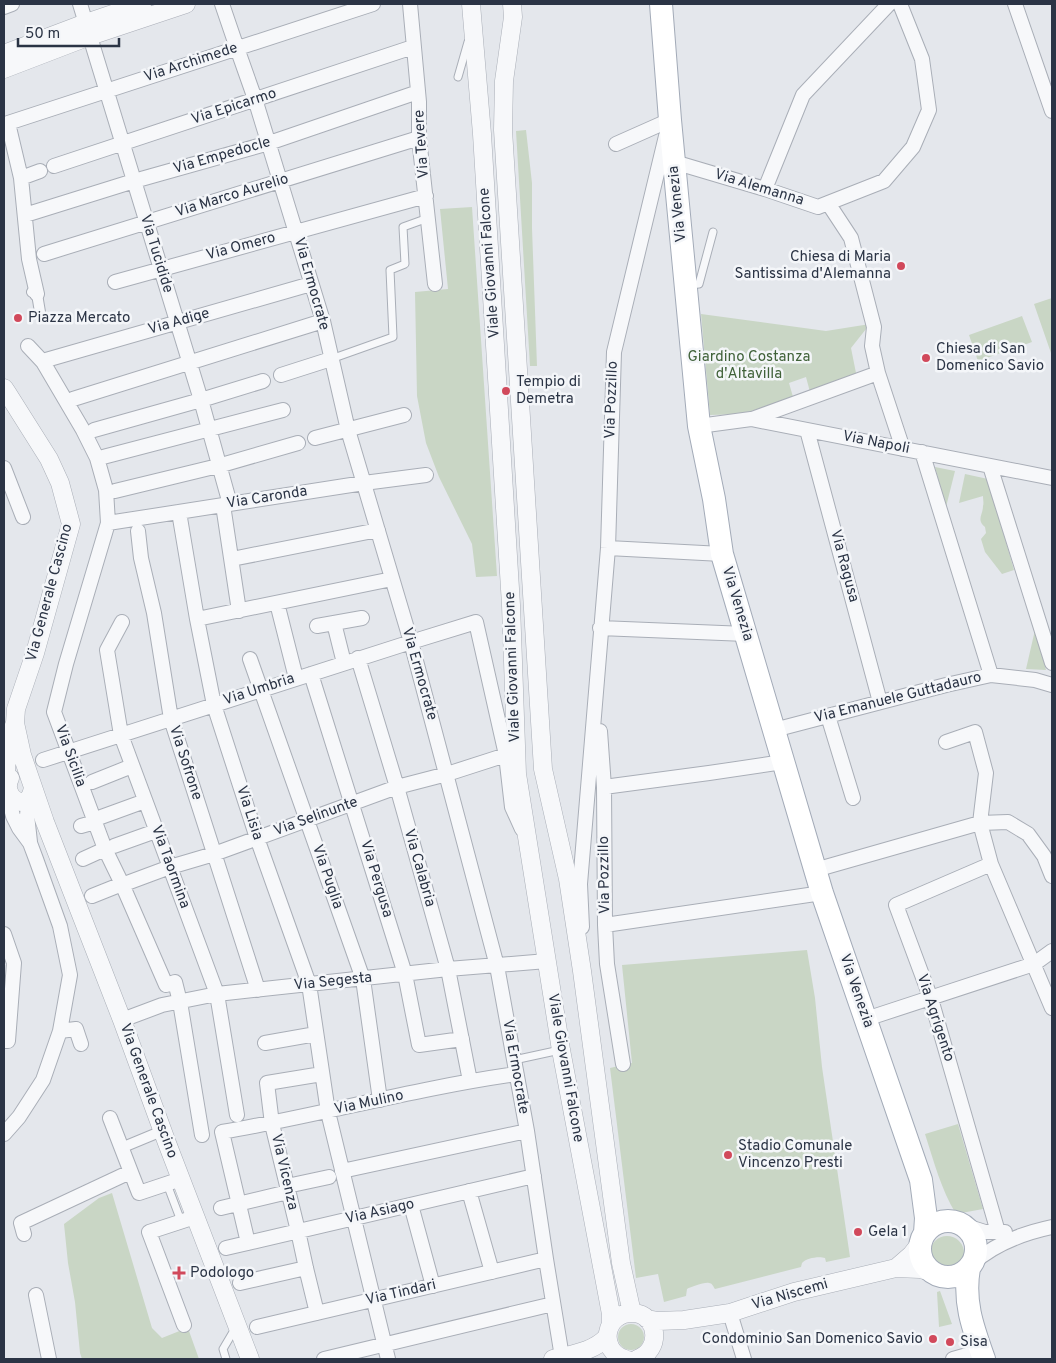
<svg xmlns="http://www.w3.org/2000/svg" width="1056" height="1363" viewBox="0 0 1056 1363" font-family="Overpass,sans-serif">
<rect width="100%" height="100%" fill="#e4e7ec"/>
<path fill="#c9d6c5" d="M526 130 532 183V228L537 366H530L516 131Z
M472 207 497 576 476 577 472 544 439 477 426 443 417 396 415 292 448 289 440 209Z
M1052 298V356L1034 304Z
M701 314 826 331 870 324 851 348 856 373 810 392 806 377 789 383 793 397 743 414 710 415Z
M1022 316 1032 342 978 361 969 335Z
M935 467 955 471 946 507Z
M965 474 988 479 1014 570 1002 574 985 552 981 539 986 533 985 527C976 520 983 515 983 506 984 503 983 500 983 496L959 503Z
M1035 630 1046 670 1026 669Z
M807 950 815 998 822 1067 850 1257 826 1262 825 1258C819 1256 806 1258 802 1263L801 1267 715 1289C713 1286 712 1283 709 1283 704 1282 691 1287 687 1289L686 1296 664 1302 658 1274 636 1278 610 1068 632 1063 622 965Z
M958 1124 983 1209 956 1214C941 1189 934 1162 925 1134Z
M112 1193 152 1328 162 1338 182 1330 189 1331 199 1359H82L80 1353 75 1302 68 1263 64 1224 99 1198Z
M930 1253a17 17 0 1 1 34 0a17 17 0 1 1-34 0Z
M940 1291 952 1324 939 1327 937 1292Z
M618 1337a13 13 0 1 1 26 0a13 13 0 1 1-26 0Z"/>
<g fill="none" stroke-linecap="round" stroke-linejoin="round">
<defs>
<path id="service" d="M458 77 468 42
M689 285 699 284 713 232
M331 359 393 337 390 270 405 264 403 227 428 218
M514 1060 560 1050
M167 1184 181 1221
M226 1359 223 1349 236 1327"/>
<path id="pedestrian" d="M32 292 37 294 40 312
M121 1148 162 1131"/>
<path id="minor" d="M80 4 201 400 230 504
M222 4 237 48 255 99 323 321 348 430 411 642 497 966 527 1131 546 1259 562 1357
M410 4 419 102V138L435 284
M1015 4 1052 111
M4 7 12 4
M616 144 670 120
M674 162 765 189 818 207 884 181 913 147 929 110 922 59 900 4
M54 166 413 47
M21 178 40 171
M765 189 803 95 889 4
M828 203 851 238 874 327 872 346 878 373 903 449
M25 215 134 181 269 143 418 92
M44 254 419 138
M115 282 426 196
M37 294 29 259 21 178 8 123 373 4
M28 346 43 362 83 430 97 458 106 490 108 523 66 664 54 712 105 849 122 884 166 985 175 982 180 1002 202 1135
M46 360 311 284
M281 375 331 359
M73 399 323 321
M752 419 878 373
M699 426 751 419 1052 478
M94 430 201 400 263 381
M807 430 880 702
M315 438 404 415
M922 452 991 675
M103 457 283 410
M990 466 1052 663
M4 468 23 517
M115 491 218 466 298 443
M223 505 239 611
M179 512 197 619 214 705 257 838 309 984 328 1112 388 1359
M108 523 364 483 426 475
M138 531 141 558 154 613 171 719 258 990
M608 548 722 554
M232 559 378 530
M277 603 296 678
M197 619 392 579
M122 622 107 650 121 735 217 994 237 1115
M334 623 344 663
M317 626 362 618
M600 628 746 634
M358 658 397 787 448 969 470 1081
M250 659 363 979 380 1100
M311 674 405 974 419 1045 462 1039
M828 716 853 798
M774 730 946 685 991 675 1035 680 1052 685
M600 731 604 787 605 925 607 964 623 1064
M946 742 975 732 986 773 980 823 991 864 1052 1008
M43 760 411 642 476 622 506 755 512 807 522 829
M92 782 132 766
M604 787 709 773 783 762
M29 798 27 815 30 842
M101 817 145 801
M81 826 95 822
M114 846 156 831
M83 859 105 849
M991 864 896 905 931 999 998 1232
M815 870 980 823 1008 822 1028 834 1044 856 1052 876
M127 883 170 867 214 854 397 787 447 774 506 755
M92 896 122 884
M605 925 822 893
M582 927 580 884 608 548 614 352 666 136
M4 934 14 963 8 1041H4
M866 1019 1034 964 1052 951
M122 1020 162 1005 217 994 448 969 547 961
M60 1031 76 1029 81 1044
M265 1043 316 1034
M110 1118 139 1193 181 1179
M4 1134 19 1117 43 1080 60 1031 70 975 60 926 36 859 30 843 19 828 13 816 8 797
M342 1171 527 1131
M287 1186 329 1177
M469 1191 492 1272
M411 1205 433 1286
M221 1208 288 1192
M963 1225 985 1232H1005
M24 1234 21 1223 130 1172
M248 1243 222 1132C320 1115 417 1088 516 1074
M226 1248 534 1176
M972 1264C994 1244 1024 1233 1052 1227
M240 1283 306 1268
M36 1295 49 1359
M317 1313 306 1268 298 1231 272 1124 267 1083 322 1074
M730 1313 744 1359
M184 1325 149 1232 195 1217
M257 1327 546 1259
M324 1359 553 1304
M953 1359 981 1351"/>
<path id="tertiary" d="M471 4 482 134 511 605 517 774 561 1050 611 1314V1324
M512 4 513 17 504 81 503 130 543 769 568 879 582 971 621 1263 632 1313
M4 54 86 23 142 4
M4 69 90 36 186 4
M4 388 8 394 49 459 60 483 71 524 35 653 16 709 15 723 8 741 5 786
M15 723 22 755 45 822 122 1020 167 1143 250 1359
M10 778C0 797 29 816 33 787
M896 1268 911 1255 922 1241
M647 1319 658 1321 684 1320 730 1313 794 1292 896 1268 920 1269 932 1272
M553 1359C572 1354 593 1352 607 1337
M625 1359C598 1351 604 1312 633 1313 659 1314 662 1351 637 1359"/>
<path id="primary" d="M661 4 670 120 699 426 714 499 722 554 822 893 921 1180 926 1218 925 1233
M920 1249a28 28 0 1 1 56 0a28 28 0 1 1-56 0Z
M969 1268C963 1302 973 1328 984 1359"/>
</defs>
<use href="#service" stroke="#a9aeb7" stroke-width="9"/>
<use href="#pedestrian" stroke="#a9aeb7" stroke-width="12"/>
<use href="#minor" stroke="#a9aeb7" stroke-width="16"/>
<use href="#tertiary" stroke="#a9aeb7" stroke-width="19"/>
<use href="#primary" stroke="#a3abb8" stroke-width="24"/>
<use href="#service" stroke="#f7f8fa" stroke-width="7"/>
<use href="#pedestrian" stroke="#f7f8fa" stroke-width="10"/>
<use href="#minor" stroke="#f7f8fa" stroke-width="14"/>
<use href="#tertiary" stroke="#f7f8fa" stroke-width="18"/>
<use href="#primary" stroke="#fff" stroke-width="22"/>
</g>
<g fill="#d1495b" stroke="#f4f6f9" stroke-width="2">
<circle cx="901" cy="266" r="5"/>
<circle cx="18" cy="318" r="5"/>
<circle cx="926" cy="358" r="5"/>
<circle cx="506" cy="391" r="5"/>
<circle cx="728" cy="1155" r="5"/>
<circle cx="858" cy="1232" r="5"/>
<path d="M176.5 1265.5h5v5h5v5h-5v5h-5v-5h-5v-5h5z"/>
<circle cx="933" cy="1339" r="5"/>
<circle cx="950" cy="1342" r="5"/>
</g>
<g text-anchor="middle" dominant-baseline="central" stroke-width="5" stroke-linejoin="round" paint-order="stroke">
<g font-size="15" fill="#2b3445" stroke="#f4f6f9">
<text transform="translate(191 63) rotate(-18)">Via Archimede</text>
<text transform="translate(234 107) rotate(-18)">Via Epicarmo</text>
<text transform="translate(422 144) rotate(-94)">Via Tevere</text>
<text transform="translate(222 156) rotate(-16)">Via Empedocle</text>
<text transform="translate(759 188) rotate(17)">Via Alemanna</text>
<text transform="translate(232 196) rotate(-17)">Via Marco Aurelio</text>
<text transform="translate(678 204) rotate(-96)">Via Venezia</text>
<text transform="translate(241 247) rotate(-15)">Via Omero</text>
<text transform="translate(156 254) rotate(73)">Via Tucidide</text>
<text transform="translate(490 263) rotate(-94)">Viale Giovanni Falcone</text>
<text transform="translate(311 284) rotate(74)">Via Ermocrate</text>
<text transform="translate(179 322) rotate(-16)">Via Adige</text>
<text transform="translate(612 400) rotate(-88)">Via Pozzillo</text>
<text transform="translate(876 443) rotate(11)">Via Napoli</text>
<text transform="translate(267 498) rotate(-9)">Via Caronda</text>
<text transform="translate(844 566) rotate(75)">Via Ragusa</text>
<text transform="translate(50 593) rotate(-75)">Via Generale Cascino</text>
<text transform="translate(737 604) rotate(73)">Via Venezia</text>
<text transform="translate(513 667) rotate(-92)">Viale Giovanni Falcone</text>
<text transform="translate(419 674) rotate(74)">Via Ermocrate</text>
<text transform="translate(259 690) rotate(-18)">Via Umbria</text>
<text transform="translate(898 698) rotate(-14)">Via Emanuele Guttadauro</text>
<text transform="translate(70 756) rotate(70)">Via Sicilia</text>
<text transform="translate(185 763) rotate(72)">Via Sofrone</text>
<text transform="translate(249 813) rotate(72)">Via Lisia</text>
<text transform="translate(316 817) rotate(-20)">Via Selinunte</text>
<text transform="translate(170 867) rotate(70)">Via Taormina</text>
<text transform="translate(419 868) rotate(74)">Via Calabria</text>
<text transform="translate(605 875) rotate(-91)">Via Pozzillo</text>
<text transform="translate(327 877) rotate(71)">Via Puglia</text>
<text transform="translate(376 879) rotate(73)">Via Pergusa</text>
<text transform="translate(333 982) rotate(-6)">Via Segesta</text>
<text transform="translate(856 991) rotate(71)">Via Venezia</text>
<text transform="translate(935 1018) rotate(72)">Via Agrigento</text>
<text transform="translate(515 1067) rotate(80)">Via Ermocrate</text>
<text transform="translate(565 1068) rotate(80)">Viale Giovanni Falcone</text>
<text transform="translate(148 1091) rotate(70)">Via Generale Cascino</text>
<text transform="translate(369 1103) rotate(-12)">Via Mulino</text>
<text transform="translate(284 1172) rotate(77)">Via Vicenza</text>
<text transform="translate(380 1212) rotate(-13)">Via Asiago</text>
<text transform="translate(401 1293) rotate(-13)">Via Tindari</text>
<text transform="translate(790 1295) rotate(-16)">Via Niscemi</text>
</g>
<g font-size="15" fill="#2b3445" stroke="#f4f6f9" text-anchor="start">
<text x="891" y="257" text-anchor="end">Chiesa di Maria<tspan x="891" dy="17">Santissima d'Alemanna</tspan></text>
<text x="28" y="318">Piazza Mercato</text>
<text x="936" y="349">Chiesa di San<tspan x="936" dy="17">Domenico Savio</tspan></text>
<text x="516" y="382">Tempio di<tspan x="516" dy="17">Demetra</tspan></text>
<text x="738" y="1146">Stadio Comunale<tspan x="738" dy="17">Vincenzo Presti</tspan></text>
<text x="868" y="1232">Gela 1</text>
<text x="190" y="1273">Podologo</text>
<text x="923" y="1339" text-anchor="end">Condominio San Domenico Savio</text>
<text x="960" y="1342">Sisa</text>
</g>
<g font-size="15" fill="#3f6138" stroke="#f4f6f9">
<text x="749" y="357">Giardino Costanza<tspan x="749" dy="17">d'Altavilla</tspan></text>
</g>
</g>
<rect width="1056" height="1363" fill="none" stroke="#2b3445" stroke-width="10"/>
<path d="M18 38v8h101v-8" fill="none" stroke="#2b3445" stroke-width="2.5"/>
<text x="25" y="38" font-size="15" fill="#2b3445" stroke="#f4f6f9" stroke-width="4" paint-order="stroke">50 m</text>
</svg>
